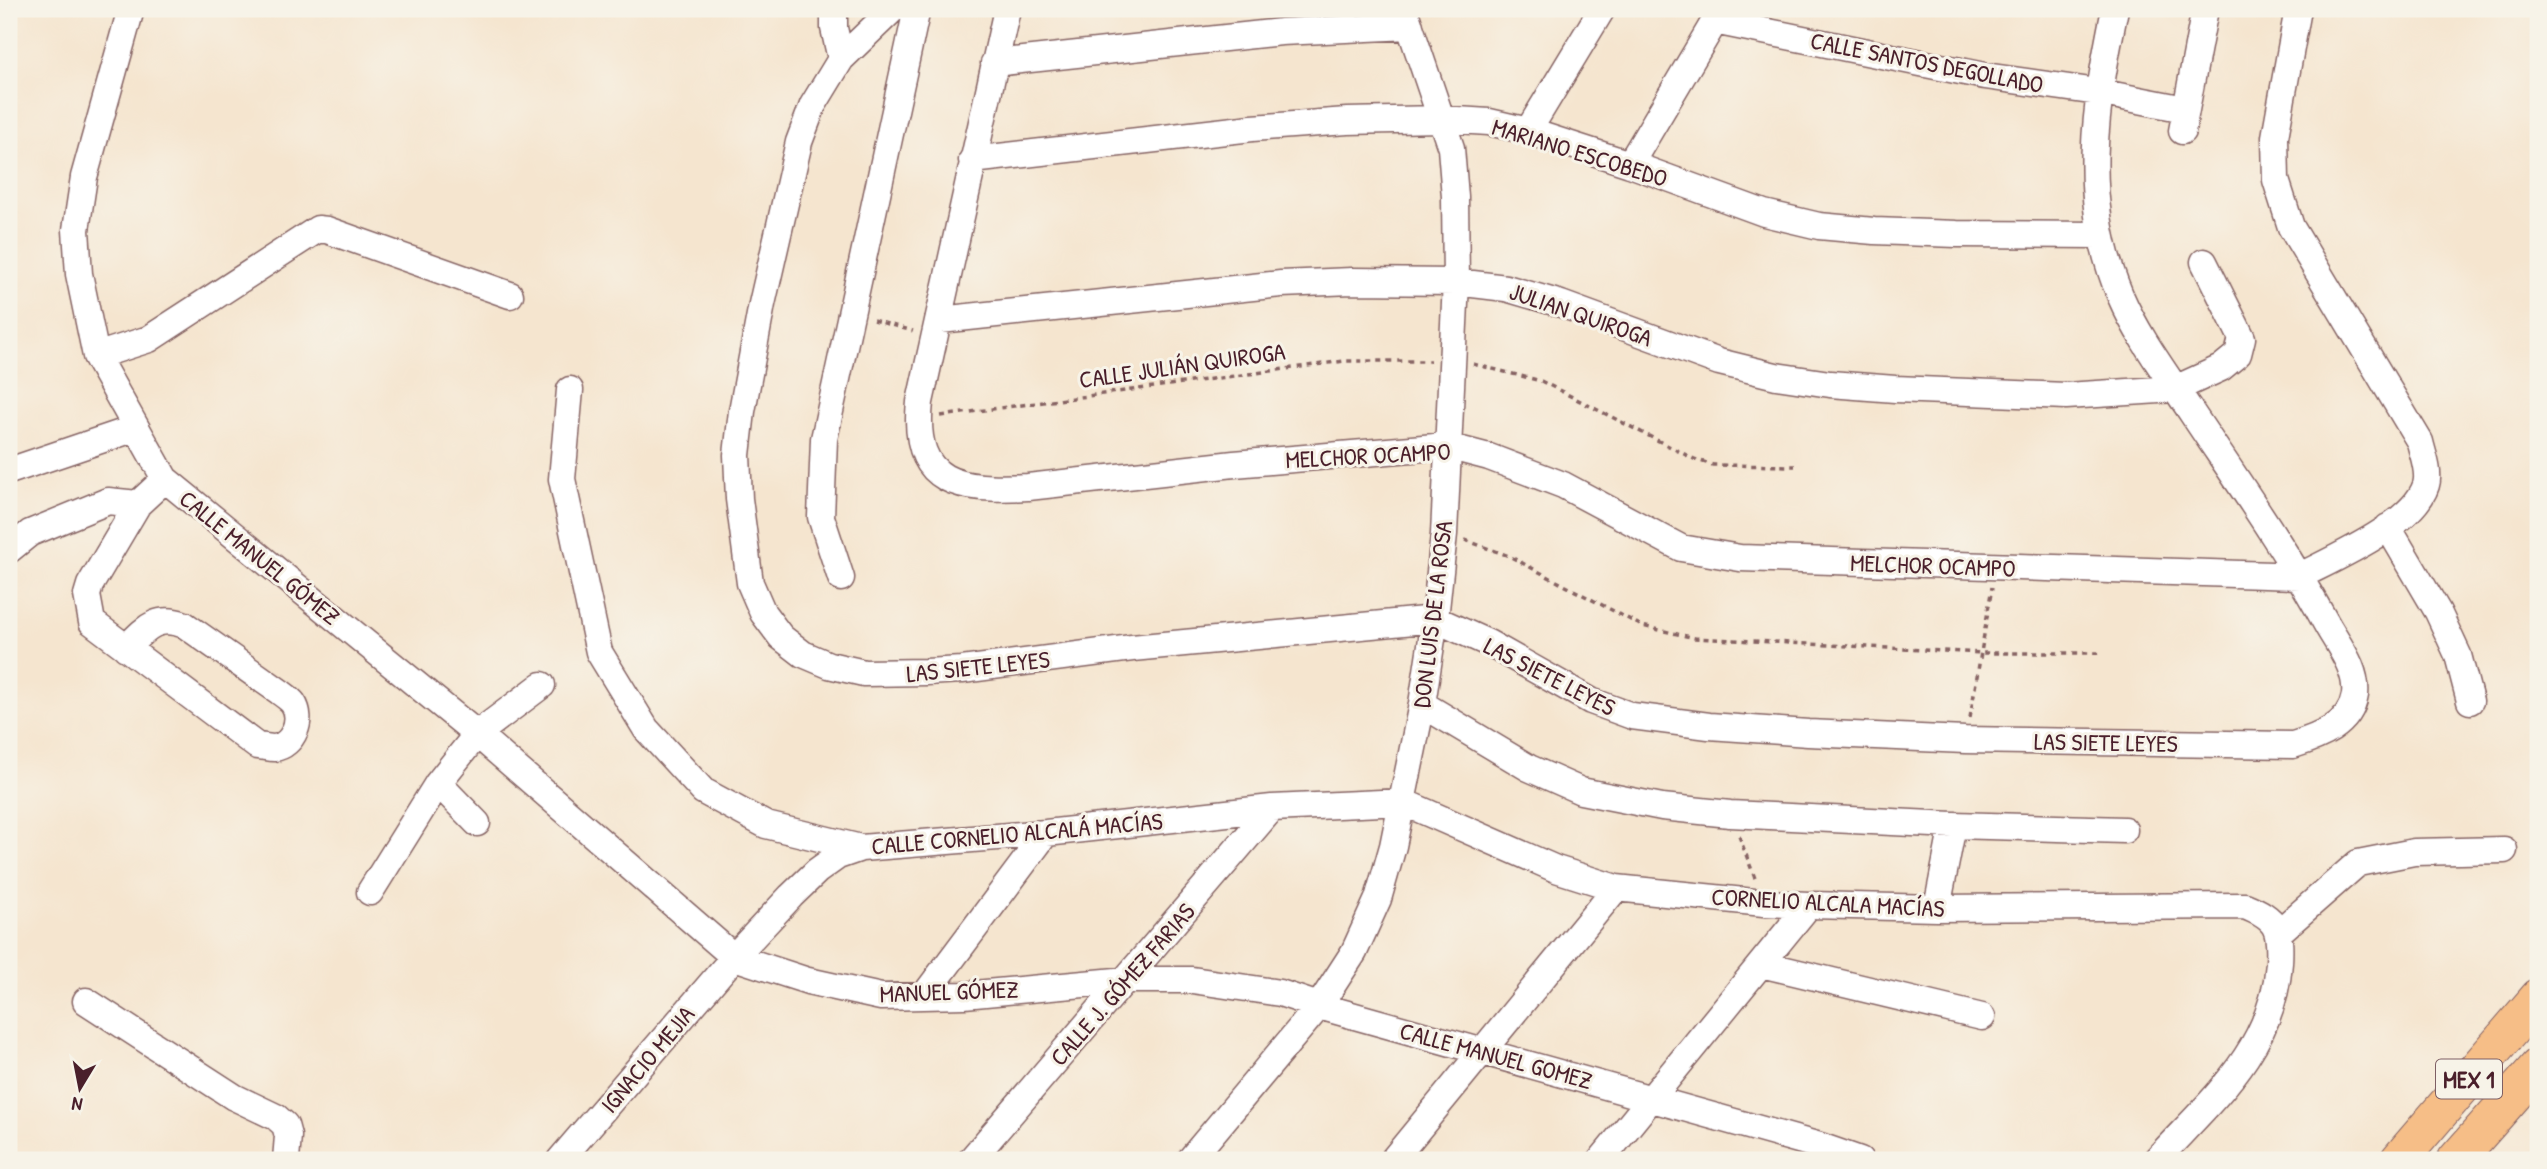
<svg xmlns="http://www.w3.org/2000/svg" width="2547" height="1169" viewBox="0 0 2547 1169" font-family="'Patrick Hand',sans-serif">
<rect width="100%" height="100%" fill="#f7f3e8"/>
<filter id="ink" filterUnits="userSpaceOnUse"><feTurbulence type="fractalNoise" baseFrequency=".0143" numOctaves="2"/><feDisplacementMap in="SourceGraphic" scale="14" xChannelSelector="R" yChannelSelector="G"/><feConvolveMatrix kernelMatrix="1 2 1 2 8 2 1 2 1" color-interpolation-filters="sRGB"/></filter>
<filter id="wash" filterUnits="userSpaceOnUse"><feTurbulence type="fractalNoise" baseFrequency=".00686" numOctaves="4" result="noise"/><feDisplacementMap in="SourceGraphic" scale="28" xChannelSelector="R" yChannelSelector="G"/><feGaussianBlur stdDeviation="1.57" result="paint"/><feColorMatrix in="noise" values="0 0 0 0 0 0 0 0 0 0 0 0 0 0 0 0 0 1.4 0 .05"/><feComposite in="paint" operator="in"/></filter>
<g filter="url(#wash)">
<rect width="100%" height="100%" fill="#f5e5cf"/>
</g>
<g filter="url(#ink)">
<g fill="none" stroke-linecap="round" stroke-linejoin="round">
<defs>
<path id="minor" d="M131 9 84 177 76 230 79 274 96 356 165 479 477 734 734 957 808 981 881 997 964 995 1127 980H1192L1280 993 1319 1006 1820 1146 1860 1160
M834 9V28L841 59
M893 9 841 59 813 105 799 142 762 304 742 411 737 455 739 499 750 583 763 613 781 637 803 654 829 665 864 673 926 672 962 670 1132 648 1435 619 1488 643 1591 701 1632 716 1709 726 1808 733 1965 740 2293 745C2319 737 2350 726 2355 695 2358 669 2338 645 2326 623 2286 550 2238 482 2192 413 2167 375 2138 337 2120 295 2079 199 2095 107 2115 9
M1007 9 920 402C911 487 961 490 1028 487L1234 464 1447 446 1489 457 1563 485 1681 548 1740 558 2300 576C2335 558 2414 524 2426 485 2430 472 2423 455 2420 442L2291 227 2276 180 2275 137 2298 9
M1714 21 1985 76 2098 92 2185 109
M994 63 1281 32 1410 26
M1528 131 1602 9
M2182 131 2205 9
M972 160 1252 128 1347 121 1441 119 1489 122 1528 131 1630 164 1764 213 1819 226 1874 231 1957 234 2100 235
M1630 164 1722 9
M940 320 1281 284 1352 281 1456 282 1506 288 1561 304 1719 362 1776 376 1830 384 1895 389 2066 396 2175 389 2221 368 2238 354 2242 338 2204 262
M96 356 149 339 318 229 327 230 510 295
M570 390 562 479 599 652 646 729 703 791 766 825 861 848 1046 833 1272 808 1403 802 1556 869 1616 888 1764 903 1809 905 1937 908 2245 906C2277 919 2281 928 2279 963 2273 1050 2211 1100 2156 1160
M9 471 136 428
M2388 527 2438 612 2458 655 2470 701
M9 550 30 533 108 501 138 504
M841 578 821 517 824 439 917 9
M126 648C145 629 156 614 185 625L280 692C284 695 290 699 293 703 304 719 293 746 274 748 269 748 262 746 257 746L92 622 87 595 90 585 138 504 165 479
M1422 704 1529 768 1581 791 1662 807 1730 814 1953 825 2124 830
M438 783 477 823
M370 892 438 783 477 734 542 685
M1937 908 1953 825
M2278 933 2358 863 2414 852 2504 850
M1761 964 1982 1017
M924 996 1046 833
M86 1001 234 1097 276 1117 285 1125 288 1136 286 1160
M560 1160 734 957 791 896 817 871 838 856 861 848
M971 1160 1272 808
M1190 1160 1319 1006 1354 952 1378 899 1393 846 1422 704 1435 619 1444 534 1456 282 1455 197 1451 148 1404 9
M1393 1160 1616 888
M1601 1160 1809 905"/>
<path id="highway" d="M2399 1160 2538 998
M2456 1160 2538 1067"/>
</defs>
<use href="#minor" stroke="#866464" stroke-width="29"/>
<use href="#highway" stroke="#866464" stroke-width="39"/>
<path stroke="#866464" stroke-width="3.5" stroke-dasharray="5 5" stroke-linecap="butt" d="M873 320 913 331
M1473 364 1541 381 1694 459 1713 465 1795 466
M941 416 1344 361H1430
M1465 540 1509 556 1642 626 1695 638 1982 653H2103
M1970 718 1992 587
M1739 836 1756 881"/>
<use href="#minor" stroke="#fff" stroke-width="26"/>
<use href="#highway" stroke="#f6be87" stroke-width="37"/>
</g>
</g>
<g text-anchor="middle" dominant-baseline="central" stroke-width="6" stroke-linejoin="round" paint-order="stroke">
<rect fill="#f7f3e8" stroke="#7e5f64" stroke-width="2" x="2436" y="1059.5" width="66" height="39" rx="5"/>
<g font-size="23" font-weight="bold" fill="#4a1f2b">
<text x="2469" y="1079">MEX 1</text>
</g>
<g font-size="24" fill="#4a1f2b" stroke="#f7f3e8">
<text transform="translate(1927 62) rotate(11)">CALLE SANTOS DEGOLLADO</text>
<text transform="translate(1580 152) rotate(17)">MARIANO ESCOBEDO</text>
<text transform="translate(1581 314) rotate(19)">JULIAN QUIROGA</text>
<text transform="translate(1182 365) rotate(-8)">CALLE JULIÁN QUIROGA</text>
<text transform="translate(1368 455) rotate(-3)">MELCHOR OCAMPO</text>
<text transform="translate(260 557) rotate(39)">CALLE MANUEL GÓMEZ</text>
<text transform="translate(1933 565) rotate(2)">MELCHOR OCAMPO</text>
<text transform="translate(1432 614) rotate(-83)">DON LUIS DE LA ROSA</text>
<text transform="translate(978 666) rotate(-6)">LAS SIETE LEYES</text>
<text transform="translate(1550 676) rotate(27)">LAS SIETE LEYES</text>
<text transform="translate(2106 742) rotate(1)">LAS SIETE LEYES</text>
<text transform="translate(1017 833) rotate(-5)">CALLE CORNELIO ALCALÁ MACÍAS</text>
<text transform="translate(1828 902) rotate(3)">CORNELIO ALCALA MACÍAS</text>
<text transform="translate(1122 984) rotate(-49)">CALLE J. GÓMEZ FARIAS</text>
<text transform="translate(949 991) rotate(-2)">MANUEL GÓMEZ</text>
<text transform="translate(1496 1055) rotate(15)">CALLE MANUEL GOMEZ</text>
<text transform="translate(647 1059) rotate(-50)">IGNACIO MEJIA</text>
</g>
</g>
<rect width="2547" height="1169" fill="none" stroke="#f7f3e8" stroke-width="35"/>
<g transform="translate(80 1088) rotate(190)" stroke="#f7f3e8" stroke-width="5" paint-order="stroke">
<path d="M0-5L12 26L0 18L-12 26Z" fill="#4a1f2b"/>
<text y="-10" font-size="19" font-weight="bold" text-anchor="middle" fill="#4a1f2b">N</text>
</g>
</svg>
